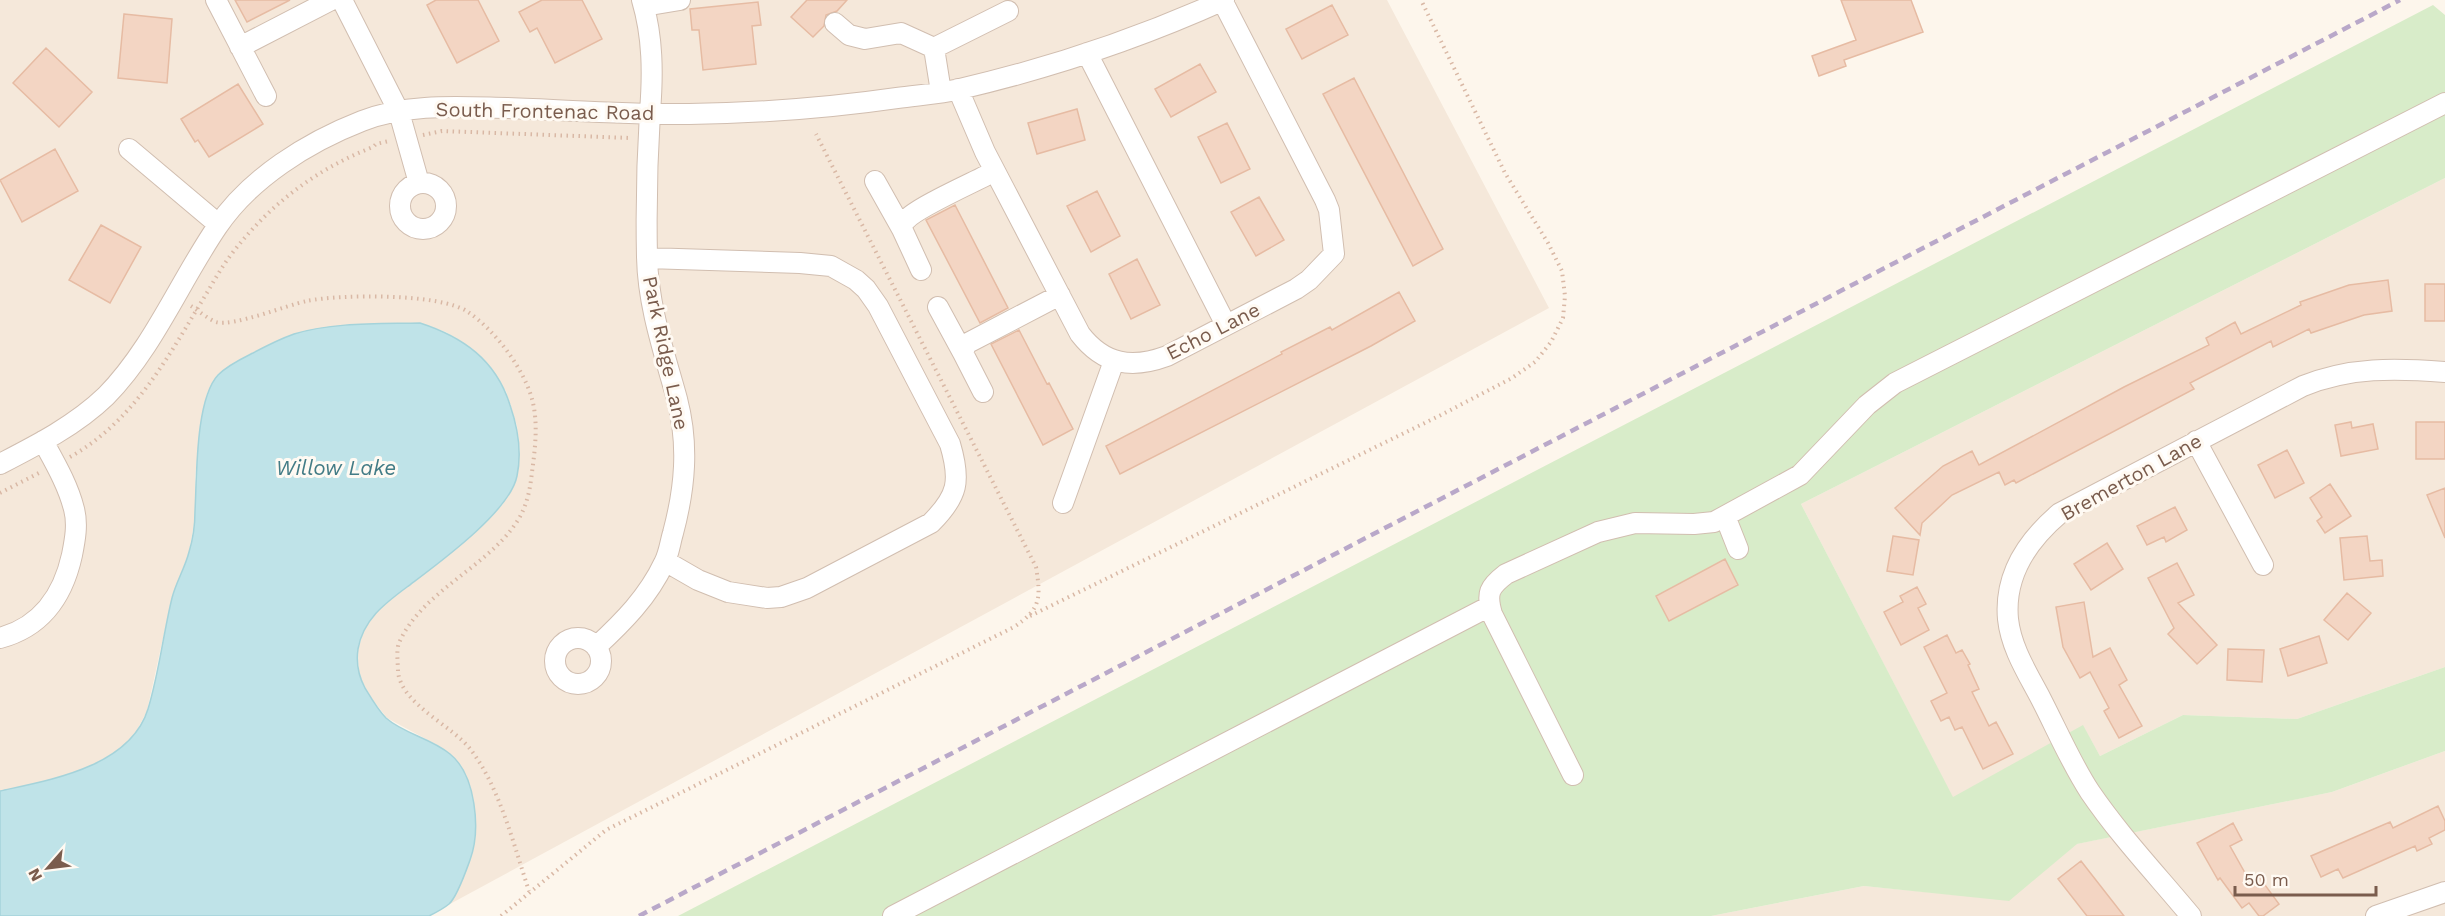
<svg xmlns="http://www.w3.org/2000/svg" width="2445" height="916" viewBox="0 0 2445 916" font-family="'Work Sans',sans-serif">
<rect width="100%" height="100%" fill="#fdf6ec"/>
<path fill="#f5e8da" d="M0 0H1387L1549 308 450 904 465 874 437 745 387 718 372 699 359 676 358 650 365 626 380 608 436 565 484 524 503 504 520 451 517 426 506 391 477 353 446 332 420 323 352 325 295 334 235 362 217 375 207 393 200 431 195 477 196 513 189 552 172 597 147 711 136 732 120 749 89 767 54 779 0 791Z
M2445 178V667L2297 719 2183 715 2100 756 2083 726 1953 798 1801 504Z
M2445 751V916H1711L1864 886 2009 900 2076 844 2332 792Z"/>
<path fill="#d8ecc9" d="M2433 5 2445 15V178L1801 504 1953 797 2083 725 2100 756 2183 715 2297 719 2445 667V751L2332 792 2077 844 2009 901 1864 886 1711 916H678Z"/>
<path fill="#bfe3e8" stroke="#a5d3da" stroke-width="1.5" d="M420 323C463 337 496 360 510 405 518 428 522 452 517 476 510 512 436 565 407 587 384 604 363 620 358 649 356 663 359 677 365 688 371 698 378 710 386 718 404 734 431 738 450 754 476 775 481 830 470 860 466 871 457 897 449 904 443 909 435 913 429 916H0V791C50 780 130 767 148 709 159 673 163 635 172 598 176 582 185 568 189 552 193 539 195 524 195 511 197 478 195 400 218 375 228 365 241 359 253 353 266 346 280 339 294 334 333 322 380 324 420 323Z"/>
<path fill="#f3d5c3" stroke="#e6bba3" stroke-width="1.5" d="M235 0H290L247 22Z
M436 0H478L499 41 457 63 427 5Z
M542 0H582L602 39 555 63 537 28 530 32 519 12Z
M807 0H847L837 11 826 15 824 26 813 37 791 17Z
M1841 0H1911L1923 32 1844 60 1846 66 1819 76 1812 56 1856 40Z
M758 2 761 25 752 26 756 64 703 70 699 30H692L690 9Z
M1332 5 1348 35 1302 59 1286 29Z
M124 14 172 19 167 83 118 78Z
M46 48 92 92 59 127 13 83Z
M1200 64 1216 92 1171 117 1155 89Z
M1354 78 1443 249 1413 266 1323 94Z
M238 84 263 124 209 157 198 140 195 142 181 119Z
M1077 109 1085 140 1037 154 1028 123Z
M1227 123 1250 169 1221 183 1198 137Z
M55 149 78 191 22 222 0 180Z
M1097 191 1120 236 1091 252 1067 206Z
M1259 197 1284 240 1256 256 1231 212Z
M955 205 1008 308 980 323 926 220Z
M101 225 141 247 110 303 69 280Z
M1137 259 1160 305 1131 319 1109 274Z
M2388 280 2392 311 2364 315 2311 333 2309 329 2273 347 2271 341 2190 383 2194 389 2016 483 2014 480 2005 485 1999 472 1952 495 1922 523 1920 535 1895 508 1943 466 1972 451 1979 465 2124 387 2209 345 2206 338 2235 322 2241 334 2301 305 2300 302 2349 285Z
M2425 284H2445V321H2425Z
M1399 292 1415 321 1371 346 1120 474 1106 446 1282 354 1281 352 1330 327 1332 330Z
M1019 330 1047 384 1049 383 1073 429 1043 445 991 344Z
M2351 422 2352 428 2373 424 2378 449 2341 456 2335 425Z
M2416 422H2445V459H2416Z
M2287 450 2304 483 2275 498 2258 465Z
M2330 484 2351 516 2325 533 2317 521 2322 517 2310 498Z
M2445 488V538L2427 495Z
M2175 507 2187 530 2166 542 2164 537 2147 545 2137 526Z
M1893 536 1919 540 1913 575 1887 571Z
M2367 536 2370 561 2382 560 2383 576 2344 580 2340 538Z
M2107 543 2123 569 2091 590 2074 564Z
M1725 559 1738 585 1669 621 1656 596Z
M2177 563 2194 595 2178 603 2217 645 2197 664 2168 634 2174 628 2148 578Z
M1917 587 1926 604 1918 608 1929 630 1901 645 1884 612 1903 602 1900 596Z
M2347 593 2371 613 2348 640 2324 620Z
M2084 602 2093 657 2110 648 2127 680 2119 685 2142 726 2119 738 2104 711 2109 708 2090 672 2080 678 2063 647 2056 607Z
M1947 635 1956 653 1962 650 1970 664 1968 665 1979 689 1972 692 1989 726 1996 722 2013 754 1983 769 1962 727 1955 730 1949 717 1941 721 1931 701 1947 693 1924 647Z
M2319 636 2327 663 2288 676 2280 649Z
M2228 649 2264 650 2262 682 2227 680Z
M2438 806 2445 821V830L2429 838 2432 844 2417 851 2415 846 2343 878 2338 869 2321 877 2311 856 2390 822 2393 828Z
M2233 823 2242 840 2230 846 2249 880 2257 874 2279 904 2263 916H2259L2249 903 2242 908 2220 878 2218 880 2197 843Z
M2081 861 2124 916H2087L2058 879Z"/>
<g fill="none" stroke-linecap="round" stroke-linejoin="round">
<defs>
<path id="minor" d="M216 0 266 96
M342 0 399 112 419 183
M644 6 680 0
M835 23 849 35 865 39 901 33 934 48 1008 11
M240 47 331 0
M934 48 941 92
M1087 53 1226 325
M958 89 985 152 1080 334C1104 365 1132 369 1167 356L1296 289 1309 280 1334 254 1329 210 1325 200 1222 0
M129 149 218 224
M875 181 902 229
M400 206a23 23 0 1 1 46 0a23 23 0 1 1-46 0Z
M647 258 800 263 831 266 856 280 866 289 878 306 950 444C961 481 958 496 931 523L807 588 781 597 767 598 728 592 698 580 665 561
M921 270 902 229C903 224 902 224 906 220 917 207 977 181 995 171
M938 307 963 353
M983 392 963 353 966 344 1060 295
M2196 441 2263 565
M0 464C37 445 76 425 106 396 153 348 179 283 217 227 250 178 308 142 362 121 408 103 459 107 507 108 567 110 628 115 689 114 759 113 828 108 897 98 918 95 939 94 960 89 1050 68 1140 38 1224 0
M1063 503 1114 361
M1725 516 1738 549
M0 638C41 627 63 596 72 555 75 540 78 524 74 509 68 485 55 463 43 441
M555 661a23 23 0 1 1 46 0a23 23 0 1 1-46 0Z
M596 647C623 622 648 597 664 563 669 554 670 543 673 533 685 488 689 445 677 399 664 352 648 306 647 257 646 210 647 160 650 112 653 74 653 37 642 0
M1573 775 1492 614C1486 593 1489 587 1506 574L1598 532 1635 523 1694 524 1714 522 1800 475 1867 405 1895 383 2445 103
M893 916 1490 606
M2191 916C2157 875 2120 836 2090 792 2071 763 2057 730 2041 699 2028 674 2011 648 2008 619 2004 575 2028 540 2060 513L2303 386C2350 367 2395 368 2445 372
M2376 916 2445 892"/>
</defs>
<use href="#minor" stroke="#d1beb0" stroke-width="22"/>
<path stroke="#d9b8a5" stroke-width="4" stroke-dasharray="1.5 4.5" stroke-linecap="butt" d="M423 135 442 131 631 138
M191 306C199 311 208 319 216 322 233 327 287 305 307 301 340 294 441 293 468 312 495 330 526 371 533 403 538 425 535 450 532 472 530 490 527 507 516 523 486 568 421 592 399 643 396 650 398 664 398 672 402 705 452 725 471 750 500 788 514 846 529 891
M70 457C136 420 170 353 208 291 215 279 222 267 230 256 268 206 314 170 373 147L376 144 389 141
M0 493 39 473
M1030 616 1439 416 1512 378 1535 362 1551 342 1563 318 1565 296 1562 271 1548 243 1505 173 1421 0
M501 916 606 830 1014 627C1041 609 1041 598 1036 567L816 134"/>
<use href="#minor" stroke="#fff" stroke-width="20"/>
<path stroke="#b9a8c9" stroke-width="4.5" stroke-dasharray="9 6" stroke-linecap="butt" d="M639 916 2400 0"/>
</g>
<g text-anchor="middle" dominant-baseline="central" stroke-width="6" stroke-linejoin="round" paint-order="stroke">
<g font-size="20" fill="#7a5c4d" stroke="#fffaf3">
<text transform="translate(545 111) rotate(1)">South Frontenac Road</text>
<text transform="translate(1213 331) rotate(-27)">Echo Lane</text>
<text transform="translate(666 353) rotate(78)">Park Ridge Lane</text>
<text transform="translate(2131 477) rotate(-29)">Bremerton Lane</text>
</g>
<g font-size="21" font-style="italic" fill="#437c86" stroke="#fffaf3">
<text x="336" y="467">Willow Lake</text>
</g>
</g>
<g transform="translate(48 868) rotate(242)" stroke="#fffaf3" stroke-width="4.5" paint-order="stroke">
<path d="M0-4.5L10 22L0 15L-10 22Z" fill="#7a5c4d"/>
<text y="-9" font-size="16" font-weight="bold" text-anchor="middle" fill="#7a5c4d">N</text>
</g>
<path d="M2235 886v9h141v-9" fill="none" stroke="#7a5c4d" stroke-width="3"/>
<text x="2244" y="886" font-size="18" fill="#7a5c4d" stroke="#fffaf3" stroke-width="4.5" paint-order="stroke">50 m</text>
</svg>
